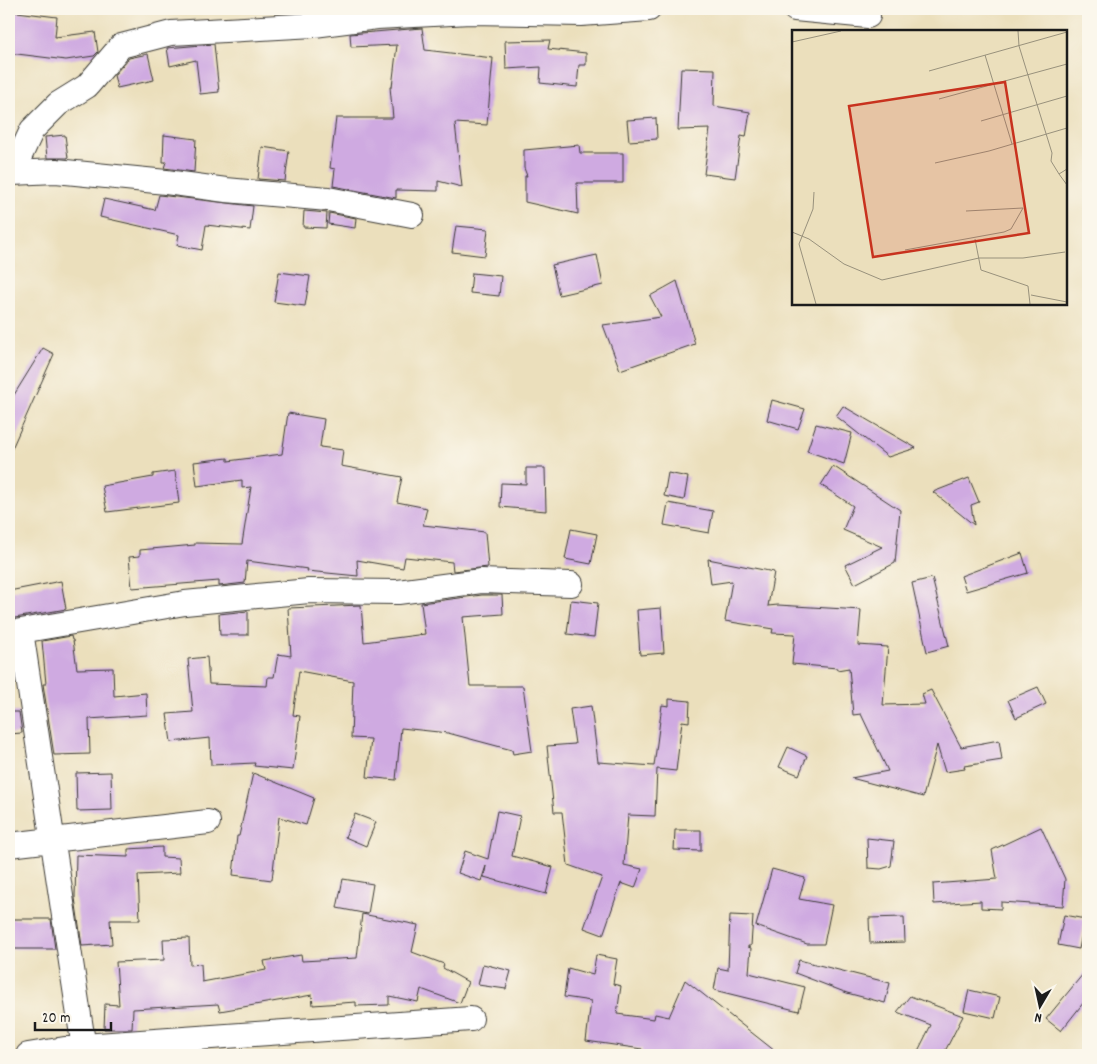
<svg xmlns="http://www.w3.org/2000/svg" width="1097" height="1064" viewBox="0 0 1097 1064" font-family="Dekko,sans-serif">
<rect width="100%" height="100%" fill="#fbf7ec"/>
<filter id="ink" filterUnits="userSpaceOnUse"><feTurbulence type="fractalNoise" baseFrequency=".02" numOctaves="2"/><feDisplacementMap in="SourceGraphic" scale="10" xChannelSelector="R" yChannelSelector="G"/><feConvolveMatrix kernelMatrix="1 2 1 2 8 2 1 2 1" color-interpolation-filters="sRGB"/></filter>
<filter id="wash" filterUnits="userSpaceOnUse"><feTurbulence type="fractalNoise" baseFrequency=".0096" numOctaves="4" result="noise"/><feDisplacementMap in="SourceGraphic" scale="20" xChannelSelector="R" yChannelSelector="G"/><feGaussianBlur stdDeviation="1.12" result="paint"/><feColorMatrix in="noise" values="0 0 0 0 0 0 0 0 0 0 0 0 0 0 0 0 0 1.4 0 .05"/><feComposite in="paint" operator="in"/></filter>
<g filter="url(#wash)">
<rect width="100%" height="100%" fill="#ebdfbc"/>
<g id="blocks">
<path fill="#cfaae1" d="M9 11 57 17 55 37 95 32 98 52 94 56 66 60 9 53Z
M422 28 425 50 493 58 487 125 455 123 462 187 438 181V191L396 190V198L333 186 335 169 330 168 336 118H393L390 87H392L397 45 351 47 350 34Z
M550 40 548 49 586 53V65H579L577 87 540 83 541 67 506 69 505 41Z
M214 44 219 92 200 94 196 60 170 66 167 48Z
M148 54 154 80 117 88 114 75 129 58Z
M681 68 715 69 714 106 750 112 746 137 741 136 735 178 704 174 710 129 678 130Z
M656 118 657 139 629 141 627 120Z
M65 135 68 158H47L45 137Z
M164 135 196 139 194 172 164 168 166 162H163Z
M579 145 580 153H623V183H577L578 214 525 202V176H527L524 168V150Z
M262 147 289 151 285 181 258 179Z
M159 195 253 206 250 230 206 225 202 250 177 245 179 235 100 217 104 199 155 210Z
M304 211 327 213 326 228 303 227Z
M329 213 356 218 355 228 328 224Z
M456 226 488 229 485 256 452 252Z
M597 255 603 285 559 295 552 265Z
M279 272 310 276 305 306 274 302Z
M472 273 501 276 499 296 470 293Z
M677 281 695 344 620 370 603 325 661 317 650 296Z
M43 348 54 354 9 455V403Z
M772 400 805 409 798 429 767 420Z
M843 406 916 448 888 457 836 416Z
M288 413 324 419 320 447 343 450 341 466 402 477 397 502 427 508 423 525 485 532 488 567 453 571 452 562 405 557 403 568 357 560 358 576 307 571 308 569 247 561 245 583 219 586V581L132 588 129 557 140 556V550L195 545V543L242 544 251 487 242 488V480L197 486 194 462 228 458V461L282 454Z
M816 424 852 433 844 464 807 451Z
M833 466 900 510 895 563 855 584 845 565 882 547 843 530 853 506 821 485Z
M526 468H545L546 511 500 507 501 483 526 484Z
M175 471 179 503 107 512 102 486 153 477V474Z
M668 473 688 477 684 500 664 496Z
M969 478 979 502 971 505 974 525 933 492Z
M668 503 713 511 709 533 664 525Z
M571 529 597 534 591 564 565 559Z
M1022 553 1028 573 966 591 961 576Z
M708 559 774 572 768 606 778 605 861 610 858 645 888 647 883 705 925 704 922 694 931 690 961 747 999 740 1002 760 964 766 965 769 945 772 937 745 923 797 851 778 888 771 861 714 853 715 849 668 837 670V668L792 664 795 634 772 633 773 629 725 621 732 581 711 584Z
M932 578 949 646 927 652 912 583Z
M61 581 66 609 9 619V591Z
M482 595H502L503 614 463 617 470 686H523L532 751 513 754 512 750 448 733 401 728 396 780 367 777 371 739 351 738 353 681 299 671 293 715 300 716 293 770 254 766 255 763 211 765 210 738 171 742 167 714 193 712 188 659 207 657 209 684 267 686 268 677H274L278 654 291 656 288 608 361 605 364 642 425 634 421 603Z
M571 600 598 603 594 637 567 634Z
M661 608 664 653 640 655 637 610Z
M248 611V635H220L219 614Z
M71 636 72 640H73L77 669 113 668 114 696 146 693 147 715 89 719 90 754 54 755 43 684H46L42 641Z
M1038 687 1046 704 1016 718 1008 700Z
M669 699 690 701 689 722 682 721 676 771 657 769 655 816 628 815 624 865 642 869 635 888 621 883 603 935 584 928 602 877 568 865 562 812H554L547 746 575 744 570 709 591 706 598 762 654 766 662 705 669 706Z
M9 712H19L22 733 9 734Z
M788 747 807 756 799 775 779 767Z
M111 772 112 810 77 811 76 773Z
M253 773 314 798 306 825 279 817 272 880 233 875 237 836H239Z
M497 811 520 816 512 856 553 867 546 894 484 877 486 866 481 881 458 873 465 851 488 859Z
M355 814 376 822 366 846 345 837Z
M1041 827 1065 879 1063 906 1001 902V909L981 908V901L934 904 933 884 997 879 992 850Z
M675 830H701V851L674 850Z
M867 838 894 841 891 866 881 869 868 868Z
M162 847V857L179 858 180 873 138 875 140 920H110L112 944 82 946 75 898 76 855 128 857V849Z
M772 869 805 878 799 899 832 905 824 944H807L756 926Z
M343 879 373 884 368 914 337 908Z
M362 914 418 925 412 952 444 964 443 968 468 982 460 1003 421 989 418 1002 389 996V1005L356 1006V1002L313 1005 312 995 220 1011 218 1004 133 1009 132 1029H104L105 1004 119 1005 116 962 164 960 163 939 189 938 190 965 201 964 202 982 266 970 264 961 301 955 302 961 357 958Z
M730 915 753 916 751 946H748V947L751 948 749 973 805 987 799 1011 714 990 718 968 728 970Z
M1064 915 1085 919 1079 949 1058 945Z
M904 917 905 942 870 943 869 918Z
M9 919H51L55 949H9Z
M596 955 617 959 613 984 621 986 617 1014 654 1019 655 1014 669 1017 685 980 780 1055H641L642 1049 586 1041 591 1001 564 997 568 968 593 975Z
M799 960 890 983 885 1003 847 993 795 973Z
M483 964 511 971 506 989 478 985Z
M1088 968V997L1061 1031 1046 1019Z
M969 990 1000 997 995 1018 964 1011Z
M910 996 963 1016 943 1055H916L931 1025 897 1012Z"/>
</g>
</g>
<g filter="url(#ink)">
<use href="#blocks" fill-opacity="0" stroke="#3b3934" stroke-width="1"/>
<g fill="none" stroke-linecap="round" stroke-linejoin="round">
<defs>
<path id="street" d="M795 9 868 16
M412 215 328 199 226 190 166 182 56 171 12 173 32 130 58 104 87 86 121 46 171 33 314 25 377 17 470 12 581 14 649 9
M21 631 85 1055
M9 633 185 603 309 591 398 592 481 581 571 584
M9 845 208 822
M28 1055 83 1046 471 1019"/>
</defs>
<use href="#street" stroke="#3b3934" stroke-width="26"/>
<use href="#street" stroke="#fff" stroke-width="24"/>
</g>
</g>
<g transform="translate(792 30)">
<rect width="275" height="275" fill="#ebdfbc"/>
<path fill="none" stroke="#98917c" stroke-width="1" d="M226 1 227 16 260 123 259 131 267 144M0 12 49 1M193 25 220 114M137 41 275 2M147 69 275 34M189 91 275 66M143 133 197 121 275 98M275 139 267 144 275 155M22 162 21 179 7 214 24 274M0 202 17 209 52 234 90 250 187 228H231L273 222M183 209 189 240 236 256 238 274M113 220 212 202 219 199 231 178 174 181M239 265 275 272"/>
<path fill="#c8321e" fill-opacity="0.15" stroke="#c8321e" stroke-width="2.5" d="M213 52 237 203 81 227 57 76Z"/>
<rect width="275" height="275" fill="none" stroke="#1c1c1c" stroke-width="2.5"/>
</g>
<rect width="1097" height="1064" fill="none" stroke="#fbf7ec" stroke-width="30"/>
<g transform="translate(1040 1006) rotate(189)" stroke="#fbf7ec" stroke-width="4" paint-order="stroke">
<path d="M0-4L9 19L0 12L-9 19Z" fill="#1c1c1c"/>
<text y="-8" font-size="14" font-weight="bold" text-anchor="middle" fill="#1c1c1c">N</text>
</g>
<path d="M35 1022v8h76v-8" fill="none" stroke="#1c1c1c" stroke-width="2.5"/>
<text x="42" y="1022" font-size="15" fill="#1c1c1c" stroke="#fbf7ec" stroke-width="4" paint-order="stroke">20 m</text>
</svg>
